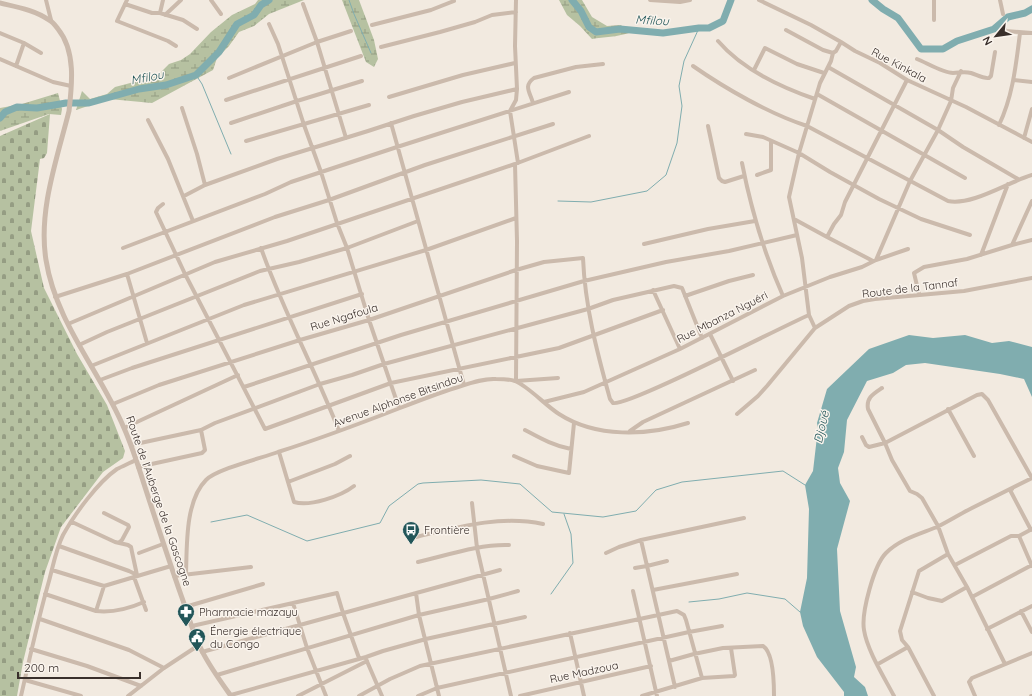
<svg xmlns="http://www.w3.org/2000/svg" width="1032" height="696" viewBox="0 0 1032 696" font-family="Quicksand,sans-serif">
<defs>
<pattern id="wetland-marsh" width="20" height="14" patternUnits="userSpaceOnUse"><rect width="20" height="14" fill="#b6c1a1"/><path d="M1 5h8M5 5V1M11 12h8M15 12V8" fill="none" stroke="#959d83"/></pattern>
<pattern id="cemetery-stones" width="16" height="16" patternUnits="userSpaceOnUse"><rect width="16" height="16" fill="#b6c1a1"/><path d="M2 7V4a2 2 0 0 1 4 0v3zM10 15v-3a2 2 0 0 1 4 0v3z" fill="#959d83"/></pattern>
</defs>
<rect width="100%" height="100%" fill="#f2eae0"/>
<path fill="url(#wetland-marsh)" d="M258 0H304L269 14 254 26 239 32 229 46 217 58 213 70 152 103 109 99 76 110 82 91 90 99 107 94 115 87 157 76 169 64 181 60 190 54 211 32 232 15 255 4Z
M342 0H359L374 40 378 59 374 67 366 62Z
M559 0H582L592 17 607 26 621 25 629 33C617 37 604 37 592 39L580 26 567 15Z
M58 93 62 109 61 115 49 114 0 131V108L22 104Z"/>
<path fill="url(#cemetery-stones)" d="M50 114 47 153 44 158 40 159 31 231 44 288 77 354 107 405 125 451 123 458 103 472 61 527 45 572 23 662 17 696H0V136Z"/>
<path fill="#80adaf" d="M909 335 933 338 965 335 992 343 1009 341 1032 347V397L1024 379 1000 374 925 363 906 365 893 373 867 381 847 420 844 452 838 468 840 483 850 501 837 549 840 611 856 667 854 677 865 687 868 696H844V692L817 657 803 626 800 612 807 578 809 509 805 485 813 471 818 428 817 423 827 389 869 349Z"/>
<g fill="none" stroke-linecap="round" stroke-linejoin="round">
<path stroke="#80adaf" stroke-width="1" d="M349 0 354 14 371 53
M196 75 202 84 231 154
M558 201 591 202 647 191 666 175 677 143 679 128 682 106 679 86 684 61 699 28
M211 522 247 515 307 541 380 523 389 506 418 484 423 483 481 480 520 484 552 512 603 517 636 511 656 490 682 482 783 471 805 485
M551 594 573 563 571 534 564 514
M689 602 719 599 747 593 785 599 800 612"/>
<path stroke="#80adaf" stroke-width="7" d="M572 0 581 11 589 27 596 32 620 29 663 33 699 28H709L723 21 731 0
M872 0 883 9 898 18 921 49H943L957 41 994 29 1008 17 1025 13 1032 9
M0 118 5 112 17 107 37 108 66 103H89L139 89 166 85 196 75 219 52 237 24 254 15 261 5 269 0"/>
<path stroke="#cbbaac" stroke-width="4" d="M46 0 51 20
M127 0 117 21 168 41 176 46
M211 0 221 14
M516 0 515 46 517 89 516 100 510 111 518 163
M650 0 680 2 690 0
M759 0 811 25 841 42 855 51 880 63 907 80 966 107 1032 142
M934 0V20
M1000 0 1003 14
M125 4 152 13H160L163 0
M303 4 317 42 346 138
M160 13 183 20 197 29
M165 15 181 0
M269 24 278 44 304 125 321 172 337 223 347 248 369 320 399 408
M372 25 431 10 454 1
M1003 27 1006 31 1032 33
M786 30 823 50 833 53
M0 33 24 43 41 53
M718 41C742 69 780 87 815 99
M381 47 440 32 475 22 492 15 516 12
M0 59 53 82 71 86
M917 59C927 63 943 73 953 73 959 73 964 71 971 73 977 75 984 79 989 78L991 76 995 52
M16 66 24 43
M693 66C726 89 770 114 807 126L948 201C972 206 1008 182 1032 175
M828 67 938 130 963 147 1018 179
M754 70 765 48 797 64 824 73
M229 78 317 42 351 31
M1014 80 1032 82
M817 94 965 178
M389 97 463 75 515 63
M226 100 361 56
M533 103C530 92 523 86 534 78L576 67 603 64
M182 108 197 154 205 185
M148 120 168 159 193 221
M231 123 297 101 362 81
M391 123 464 385
M999 125C1013 96 1016 64 1020 33
M708 126 719 178 722 181 725 182 744 176
M746 134 763 137 799 153 830 172 879 199 921 219 970 235
M1024 138 1032 109
M246 141 369 105
M742 163C751 209 764 253 783 296
M515 164 517 241 516 381 558 378
M757 175 771 170V142
M184 196 205 185 277 159 368 131 414 116 462 102 517 89
M163 204 158 208 156 212 185 274 265 429 391 383 559 348 663 310
M794 219 827 237 834 224 841 215 845 202 907 80
M827 237 873 261
M644 244 708 229 755 221
M1012 245 1032 240
M123 248 265 194 291 182 397 147 569 92
M261 248C283 311 315 369 339 431
M981 255 1008 184
M876 260 910 181 938 130 951 101 953 88 961 71
M127 274 147 343
M653 290 680 349
M919 294 914 273 924 267 967 259 1012 245 1032 201
M685 296 729 281 753 275
M55 297 127 274 275 217 329 200 425 165 553 124
M68 324 215 262 287 241 515 164 589 136
M815 328 809 315 802 258 789 197 799 153 820 83 831 61 833 53 836 51 841 42
M710 334 733 381
M79 345 107 332 260 271 299 262 347 248 418 221
M91 366 244 305 426 250 516 218
M100 380 132 368 362 294
M244 387 401 335 584 281 666 262 729 251 797 235
M882 388C873 394 866 398 868 409L885 443 892 460 910 491 917 494 922 498 938 526 948 554 967 587 1005 664
M544 402 584 392 680 349 783 296 830 277 862 267 876 260 908 249
M113 404 159 385 300 340 369 320 516 270 544 262 583 258C585 307 597 352 610 399L613 403C627 407 783 326 809 315
M948 409 974 456
M737 414 758 396 767 386 815 328 849 306 863 301 875 299 964 291 1032 278
M124 428 238 375
M525 430C540 438 554 446 571 449
M630 431 643 422 755 370
M862 437 866 445 869 447 885 443 977 395 982 394 988 400 1032 478
M131 445 201 430 215 423 320 384 352 375 384 364 588 309 613 300 674 286 682 288 702 338
M279 452 294 502C310 507 341 496 354 486
M514 456 537 466 569 473 574 423
M138 467 202 453 205 450 201 430
M288 482 335 464 350 456
M1012 489 1010 490 1031 530
M472 503 477 548 511 696
M104 513 128 525 129 527 122 540 119 543
M72 522 115 542 128 545 131 547 132 552 137 575
M1019 536 1032 566
M416 537C458 527 500 515 543 524
M641 540 675 687
M59 546 129 571 137 575
M139 553 163 544
M606 553 619 547 641 540 744 518
M418 562C448 555 479 544 509 545
M955 565 1011 536H1019L1032 529
M635 568 647 566 667 561
M52 570 104 586 171 566
M186 574C187 546 185 501 206 480 217 469 262 458 278 452 319 439 359 424 400 408 418 401 436 394 455 388 468 384 482 378 496 379 502 379 509 379 515 381 528 386 546 406 559 414 596 438 647 436 688 423
M174 576 251 567
M134 577 146 610
M653 590 737 574
M633 591 657 696
M912 592 928 598 942 601 967 587
M416 593 419 615 439 696
M45 594 96 611C113 613 128 609 144 602
M972 597 1032 565
M293 603 307 648 326 696
M185 607 263 584
M96 611 104 586
M1021 611 1032 632
M40 619 129 650 164 668
M192 626 337 593 343 613 359 658
M987 629 1032 606
M570 633 584 696
M31 649 87 666 141 686
M202 652 500 570
M366 659 382 696
M669 661 694 654 723 648 763 646C774 653 774 684 774 696
M878 664 908 647
M217 675 419 615 489 599 518 591
M25 680 81 696
M231 695 366 657 383 651 426 639 525 617
M21 696C30 657 38 619 49 581 53 566 56 549 63 535 74 515 98 482 117 469 123 466 130 463 136 460
M128 696 164 668 199 645
M298 696 367 661
M359 696 390 679 420 666 677 611 684 615 686 620 702 678
M418 696 437 688 689 632 722 626
M520 696 651 666
M642 696 702 678 734 676 735 675 731 648
M894 696C884 677 867 650 864 630 861 613 874 565 886 553 900 539 920 534 937 527 949 521 960 514 972 508 992 498 1012 488 1032 478
M934 696 908 647 902 640 900 631 919 571 948 554
M975 696 969 682 972 678 1032 653
M1031 696H1032"/>
<path stroke="#cbbaac" stroke-width="5" d="M0 3C17 7 35 10 49 20 53 22 55 25 58 29 76 51 72 85 69 111 57 159 38 211 46 260 56 323 100 371 124 428 132 446 138 465 144 484 156 521 168 558 181 595 188 614 193 634 202 651 210 667 221 682 231 696"/>
</g>
<defs>
<symbol id="bus-pin" viewBox="-11 -11 22 30"><path d="M0 17L-7.5 6A9.5 9.5 0 1 1 7.5 6Z" fill="#225659" stroke="#faf4ed"/><path d="M-5-6H5V4H4V6H2V4H-2V6H-4V4H-5ZM-3.5-4V0h7V-4ZM-3.5 1.2v1.5H-2V1.2ZM2 1.2v1.5H3.5V1.2Z" fill="#fff"/></symbol>
<symbol id="pharmacy-pin" viewBox="-11 -11 22 30"><path d="M0 17L-7.5 6A9.5 9.5 0 1 1 7.5 6Z" fill="#225659" stroke="#faf4ed"/><path d="M-2-6h4v4h4v4h-4v4h-4v-4h-4v-4h4Z" fill="#fff"/></symbol>
<symbol id="civic-pin" viewBox="-11 -11 22 30"><path d="M0 17L-7.5 6A9.5 9.5 0 1 1 7.5 6Z" fill="#225659" stroke="#faf4ed"/><path d="M-.6-6.5H3V-4.5H.6V-3L4-1V1h2V6H-6V1h2V-1L-.6-3ZM-1.2 2.5V6h2.4V2.5Z" fill="#fff"/></symbol>
</defs>
<g fill-rule="evenodd">
<use href="#bus-pin" x="401" y="520" width="20" height="27"/>
<use href="#pharmacy-pin" x="176" y="602" width="20" height="27"/>
<use href="#civic-pin" x="187" y="627" width="20" height="27"/>
</g>
<g text-anchor="middle" dominant-baseline="central" stroke-width="3" stroke-linejoin="round" paint-order="stroke">
<g font-size="11" fill="#392f2b" stroke="#faf4ed">
<text transform="translate(899 65) rotate(28)">Rue Kinkala</text>
<text transform="translate(910 288) rotate(-7)">Route de la Tannaf</text>
<text transform="translate(344 317) rotate(-17)">Rue Ngafoula</text>
<text transform="translate(722 317) rotate(-27)">Rue Mbanza Nguéri</text>
<text transform="translate(398 400) rotate(-20)">Avenue Alphonse Bitsindou</text>
<text transform="translate(159 501) rotate(71)">Route de l'Auberge de la Gascogne</text>
<text transform="translate(584 672) rotate(-12)">Rue Madzoua</text>
</g>
<g font-size="11" fill="#392f2b" stroke="#faf4ed" text-anchor="start">
<text x="424" y="530">Frontière</text>
<text x="199" y="612">Pharmacie mazayu</text>
<text x="210" y="631">Énergie électrique<tspan x="210" dy="13">du Congo</tspan></text>
</g>
<g font-size="12" font-style="italic" fill="#225659" stroke="#faf4ed">
<text transform="translate(652 20) rotate(3)">Mfilou</text>
<text transform="translate(147 77) rotate(-11)">Mfilou</text>
<text transform="translate(821 427) rotate(-77)">Djoué</text>
</g>
</g>
<g transform="translate(996 36) rotate(241)" stroke="#faf4ed" stroke-width="3" paint-order="stroke">
<path d="M0-3L7 15L0 10L-7 15Z" fill="#392f2b"/>
<text y="-6" font-size="11" font-weight="bold" text-anchor="middle" fill="#392f2b">N</text>
</g>
<path d="M18 672v6h122v-6" fill="none" stroke="#392f2b" stroke-width="2"/>
<text x="24" y="672" font-size="12" fill="#392f2b" stroke="#faf4ed" stroke-width="3" paint-order="stroke">200 m</text>
</svg>
